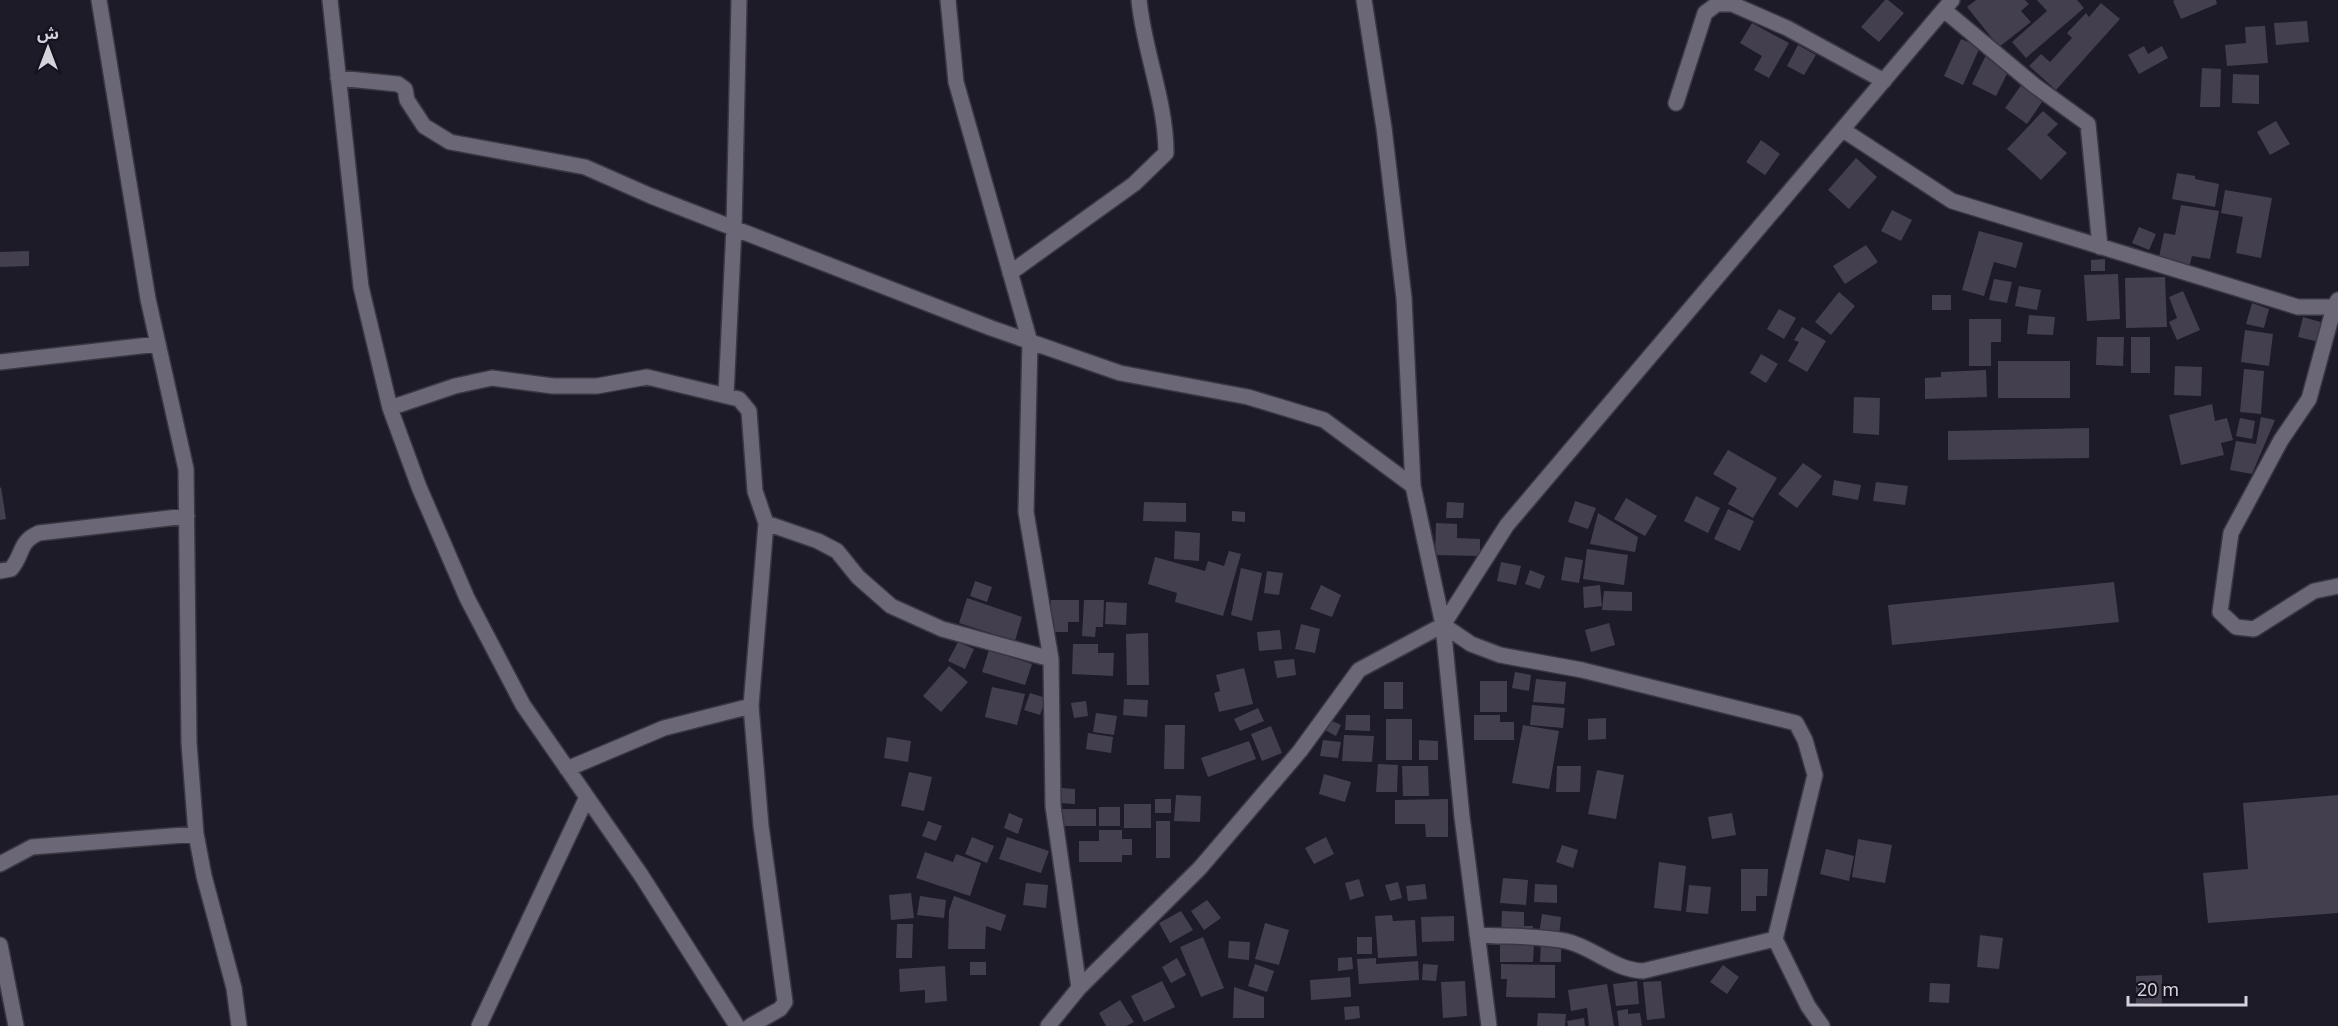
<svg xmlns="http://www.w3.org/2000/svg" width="2338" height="1026" viewBox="0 0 2338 1026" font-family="'Noto Sans','Noto Sans Arabic',sans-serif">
<rect width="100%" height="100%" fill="#1e1b28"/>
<path fill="#433f4e" d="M1885 0H1888L1904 13 1879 42 1861 27Z
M1976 0H2025L2029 4 2021 11 2031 22 1999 47 1967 7Z
M2037 0H2077L2084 8 2026 58 2012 42 2047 11Z
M2175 0H2216L2217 4 2181 19 2173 1Z
M2101 3 2120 19 2056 90 2029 66 2041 54 2050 62 2072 38 2067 33 2086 13 2089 17Z
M2307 21 2309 42 2276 45 2274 23Z
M1752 23 1789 43 1769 78 1754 70 1762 56 1740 43Z
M2265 26 2268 63 2227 66 2225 45 2246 43 2245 27Z
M1961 39 1980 47 1963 85 1944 76Z
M1798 45 1816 55 1804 75 1787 66Z
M2144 46 2148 54 2162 46 2168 58 2139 74 2128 55Z
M1986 55 2011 66 1996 96 1972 84Z
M2202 68 2221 69 2220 107H2200Z
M2233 74 2259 75V104L2232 103Z
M2022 84 2044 99 2027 124 2005 108Z
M2043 111 2058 124 2047 135 2067 153 2041 180 2007 149Z
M2276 121 2290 144 2270 155 2257 132Z
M1761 140 1780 154 1765 175 1746 162Z
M1856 158 1877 177 1849 209 1828 190Z
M2177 173 2195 176V179L2219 184 2215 207 2172 199Z
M2225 190 2272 198 2261 258 2236 253 2243 217 2221 213Z
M2181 205 2219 211 2210 259 2192 256 2189 268 2158 262 2164 233 2175 235Z
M1892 210 1912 220 1901 241 1881 231Z
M2139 227 2156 234 2149 250 2132 243Z
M1979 231 2023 243 2016 268 1994 262 1984 296 1962 290Z
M1866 245 1878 262 1845 284 1833 266Z
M29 251V266L0 267V252Z
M2105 259V271H2091V260Z
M2118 274 2120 319 2087 321 2084 275Z
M2165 277 2167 327 2126 328 2125 278Z
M1994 279 2012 282 2007 303 1989 300Z
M2019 286 2041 290 2037 310 2015 306Z
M2183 291 2200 330 2177 340 2169 322 2177 318 2169 297Z
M1839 292 1855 306 1831 335 1815 322Z
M1932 295H1951V310H1932Z
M2252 303 2269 309 2264 328 2246 324Z
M1779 309 1796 318 1784 339 1767 329Z
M2029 315 2055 317 2053 335 2027 334Z
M2303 317 2324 323 2319 342 2298 337Z
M1969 319H2001V342H1991V366H1969Z
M1802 327 1826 341 1807 372 1788 361 1799 342 1794 340Z
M2245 330 2273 334 2269 366 2241 362Z
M2097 337H2124L2123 366 2096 365Z
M2131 337H2150V373H2131Z
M1761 354 1778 364 1766 383 1750 373Z
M1998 361H2070V398H1998Z
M2175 366 2202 367 2201 396 2174 395Z
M2244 369 2264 371 2261 414 2240 412Z
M1986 370 1987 397 1925 399V378L1941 377V372Z
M1854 397 1880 398 1879 435 1853 433Z
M2212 404 2215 421 2227 418 2233 440 2221 443 2224 455 2181 465 2169 415Z
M2261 417 2275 420 2252 474 2230 470 2236 441 2256 444Z
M2240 418 2255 421 2252 439 2236 436Z
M2089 428V458L1948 460V431Z
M1728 450 1777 478 1753 518 1728 504 1737 488 1713 474Z
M1803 463 1822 476 1797 508 1778 494Z
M1834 480 1861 485 1858 500 1832 495Z
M1876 482 1908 486 1905 505 1873 501Z
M1 487 6 519 0 520V488Z
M1696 496 1720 508 1708 533 1684 521Z
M1626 498 1657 516 1645 536 1614 519Z
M1575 501 1596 508 1588 529 1568 522Z
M1144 502 1186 503V522L1143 521Z
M1447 502 1464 503 1463 518H1446Z
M1728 509 1754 521 1740 551 1714 539Z
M1232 511 1245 512V522L1232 521Z
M1598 513 1638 537 1635 552 1590 544Z
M1436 523 1457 524V538L1480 539V556L1435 555Z
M1175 531 1200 533 1199 561 1174 559Z
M1587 549 1628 555 1624 585 1583 579Z
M1229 551 1241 554 1223 616 1175 602 1177 593 1148 584 1155 557 1205 571 1208 561 1224 566Z
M1565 557 1583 560 1579 583 1561 580Z
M1501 562 1521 566 1516 585 1497 581Z
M1241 568 1262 573 1252 621 1231 615Z
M1530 570 1545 576 1540 589 1525 584Z
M1267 571 1283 573 1279 595 1264 593Z
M975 581 992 587 987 602 970 596Z
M2114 582 2119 622 1892 645 1888 605Z
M1321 585 1341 595 1332 617 1310 609Z
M1600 585 1602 606 1584 608 1583 587Z
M1604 591 1632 592V611L1602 610Z
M967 598 1022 617 1015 641 959 623Z
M1051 600H1079V622H1068V632H1051Z
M1084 600H1104L1103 627H1096L1095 637 1082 636Z
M1106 602 1127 603 1126 625 1105 624Z
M1609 623 1615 645 1591 652 1585 630Z
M1301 624 1320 629 1315 653 1295 649Z
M1280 630 1282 649 1259 651 1257 632Z
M1148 633 1149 685H1127L1126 634Z
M958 642 974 649 965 669 948 661Z
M1073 644H1098V653H1114L1113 676 1072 674Z
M989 650 1032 664 1025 685 982 672Z
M1294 659 1296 675 1277 678 1274 661Z
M949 666 968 682 941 712 923 696Z
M1244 668 1253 704 1219 712 1214 693 1220 691 1216 675Z
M1515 672 1531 675 1529 691 1512 688Z
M1536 679 1566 682 1564 704 1533 702Z
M1480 681H1507V712H1480Z
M1384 682H1403V709H1384Z
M992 687 1025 694 1017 725 985 717Z
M1030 693 1046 698 1040 715 1024 710Z
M1124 699 1148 700 1147 717 1123 715Z
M1086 701 1088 716 1074 718 1071 703Z
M1532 705 1565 708 1563 728 1530 725Z
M1258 708 1264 721 1240 731 1234 719Z
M1096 713 1117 716 1114 735 1093 732Z
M1346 715H1370V731L1345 730Z
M1474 715H1500V722H1514V740H1474Z
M1606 718V739L1588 740V719Z
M1386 719H1412V760H1386Z
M1330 720 1341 725 1336 736 1325 730Z
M1165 725H1185L1184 769H1164Z
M1523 725 1559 731 1549 789 1512 783Z
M1271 726 1282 753 1262 761 1251 734Z
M1088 733 1113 737 1111 753 1086 749Z
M1344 735 1374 736 1372 762 1342 761Z
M887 737 911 741 908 762 884 758Z
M1323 740 1341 742 1338 758 1320 756Z
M1419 740 1438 741V760H1419Z
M1249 741 1256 759 1208 777 1201 758Z
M1378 764 1398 765 1397 792H1376Z
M1402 766H1428L1429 796H1403Z
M1557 766H1581L1580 792H1556Z
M1597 770 1624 775 1616 819 1588 814Z
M909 772 932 777 924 811 901 806Z
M1324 774 1351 782 1345 802 1319 794Z
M1060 788 1075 789V804L1060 803Z
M1176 795 1201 796 1200 822 1174 821Z
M2338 795V913L2208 923 2203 873 2248 869 2243 803Z
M1155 799H1171V813H1155Z
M1448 799V837H1426L1425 824H1395V800Z
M1124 804H1151V828H1124Z
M1099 807H1120V826H1099Z
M1062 809H1096V826H1062Z
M1009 813 1023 819 1018 834 1004 828Z
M1732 813 1736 835 1712 839 1708 817Z
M928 821 942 826 936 841 922 836Z
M1156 821H1170V858H1156Z
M1099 830H1122V839H1132V855H1122V862H1079V841H1099Z
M972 837 994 846 987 863 965 854Z
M1007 837 1049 851 1041 873 999 859Z
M1326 837 1334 854 1314 864 1305 848Z
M1858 839 1892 845 1885 883 1852 877Z
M1562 845 1578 850 1573 868 1556 862Z
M1826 849 1854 856 1849 881 1820 874Z
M925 852 953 862 956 854 981 863 970 896 916 878Z
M1659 862 1686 866 1681 911 1654 908Z
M1741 869H1768L1767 896H1756V911H1741Z
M1503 878 1528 880 1526 905 1500 903Z
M1359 879 1364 896 1350 900 1345 883Z
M1398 882 1402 898 1390 901 1385 885Z
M1026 883 1048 885 1046 908 1023 905Z
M1425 884 1427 899 1408 901 1406 886Z
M1535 884 1557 885V903L1534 902Z
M1689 885 1711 887 1708 914 1686 912Z
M911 893 914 918 891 920 889 895Z
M920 896 946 900 944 918 917 915Z
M954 896 1006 915 1001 931 986 926 985 949H948L949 911Z
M1207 900 1221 918 1204 930 1191 911Z
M1181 911 1193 930 1170 943 1159 923Z
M1502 911 1524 912V926H1533L1532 935H1501Z
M1542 914 1561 917 1559 937 1539 934Z
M1392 915 1393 921 1415 920 1417 956 1378 958 1375 916Z
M1454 916V941L1422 942 1421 917Z
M1265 923 1289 930 1279 965 1255 959Z
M897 924H913L912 958H896Z
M1980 935 2003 938 1999 969 1977 967Z
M1203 937 1224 988 1201 997 1180 947Z
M1357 937H1372V954H1357Z
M1229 941 1250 942 1249 960 1228 958Z
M1541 941H1561V962H1540Z
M1500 942 1534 943 1533 962H1500Z
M1352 957 1353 969 1338 971V958Z
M1177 958 1186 975 1171 983 1162 967Z
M1376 958V964L1418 961 1419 980 1359 984 1357 959Z
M970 962H986V975H970Z
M1255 964 1274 971 1267 992 1248 986Z
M1423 964 1438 965 1436 981 1422 980Z
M1501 964 1555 965V998L1506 997 1507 979H1501Z
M1723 965 1739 977 1727 994 1710 982Z
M945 966 947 1001 925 1003V990L900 992 899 969Z
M2162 975V1003L2136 1004V976Z
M1350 977 1351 997 1311 1000 1310 980Z
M1162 981 1175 1007 1144 1022 1131 996Z
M1465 981 1467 1016 1443 1018 1441 982Z
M1637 981 1639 1004 1616 1006 1613 984Z
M1661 981 1665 1018 1647 1020 1643 982Z
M1930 983 1950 984 1949 1003 1929 1002Z
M1607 984 1614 1026H1589L1587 1008 1571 1011 1568 990Z
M1234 987 1264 997V1018H1233Z
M1120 1000 1134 1022 1126 1026H1106L1099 1013Z
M1359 1006 1360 1018 1345 1020 1344 1007Z
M1628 1009V1014L1640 1013 1642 1026H1619L1617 1011Z
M1538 1013 1566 1014 1565 1026H1537Z
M1584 1018 1585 1026H1568L1567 1021Z"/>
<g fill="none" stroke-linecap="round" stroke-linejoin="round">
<defs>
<path id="minor" d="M99 0 148 299 186 469 189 743 196 834 204 876 234 988 239 1026
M330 0 361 287 390 408 419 487 467 598 523 705 641 875 737 1026
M948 0 956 82 1030 342 1026 512 1051 659 1053 806 1079 988
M1364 0 1384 128 1404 298 1413 486 1443 625 1462 817 1489 1026
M1944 10 2034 85 2088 124 2100 247
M338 78 398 84 405 89 407 100 424 126 450 142 585 167 651 196 991 328 1120 373 1248 397 1324 420 1413 486
M1676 103 1705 13 1717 4H1732L1787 28 1884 81
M1843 130 1952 201 2298 307H2334L2338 300
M1010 273 1134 184 1166 153C1166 101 1144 52 1139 0
M2334 307 2309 399 2281 440 2231 533 2220 612 2236 627 2254 629 2314 591 2338 586
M0 362 158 344
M726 395 734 227 739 0
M390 408 455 386 492 378 553 386H597L647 377 739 399 749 411 755 491 766 523 818 541 837 551 858 577 891 606 942 629 1051 659
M0 571 11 569C24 554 18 542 39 533L187 516
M1443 625 1471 644 1500 655 1582 670 1796 723 1805 740 1815 775 1775 939 1808 1006 1822 1026
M567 769 664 728 751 706
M0 864 32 847 196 834
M1477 935C1506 937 1537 935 1566 941 1593 947 1614 970 1643 971L1775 939
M0 945 16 1026
M479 1026 587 797
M750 1026 780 1009 785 1002 761 826 751 706 766 523
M1048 1026 1079 988 1200 868 1300 751 1359 670 1443 625 1507 525 1952 0"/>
</defs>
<use href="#minor" stroke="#393741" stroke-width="18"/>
<use href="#minor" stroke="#6b6777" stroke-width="15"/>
</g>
<g transform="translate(48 48)" stroke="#15121e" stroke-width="4.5" paint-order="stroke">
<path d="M0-4.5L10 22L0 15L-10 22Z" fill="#d4d2db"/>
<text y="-9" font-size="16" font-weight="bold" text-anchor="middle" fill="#d4d2db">ش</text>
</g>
<path d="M2128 996v9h118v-9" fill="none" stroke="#d4d2db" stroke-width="3"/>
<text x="2137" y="996" font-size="18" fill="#d4d2db" stroke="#15121e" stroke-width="4.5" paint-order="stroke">20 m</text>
</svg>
